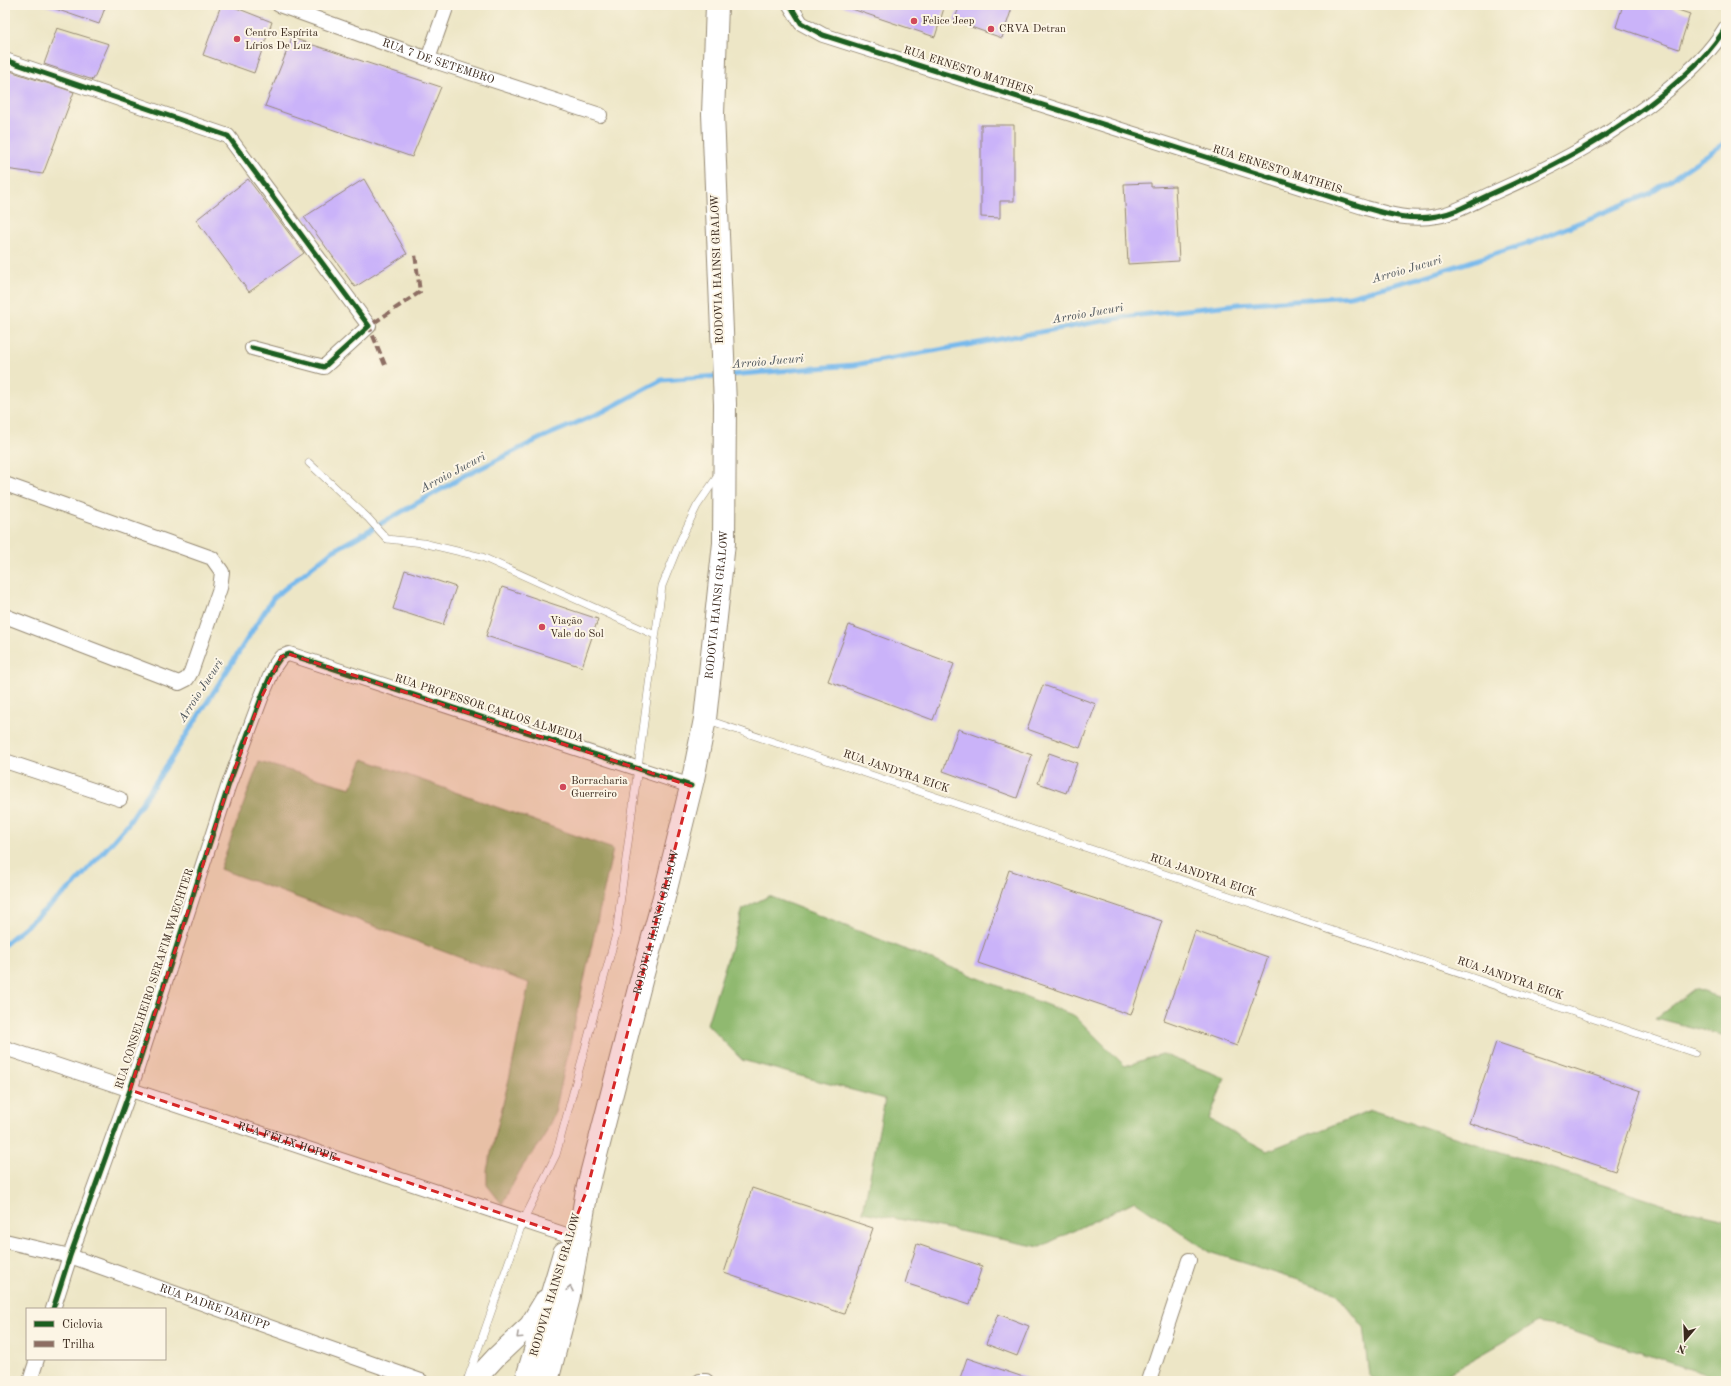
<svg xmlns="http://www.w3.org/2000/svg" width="1731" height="1386" viewBox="0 0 1731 1386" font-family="'Old Standard TT',serif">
<rect width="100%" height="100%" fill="#fcf5e5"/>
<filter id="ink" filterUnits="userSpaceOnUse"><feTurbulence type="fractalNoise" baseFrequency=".025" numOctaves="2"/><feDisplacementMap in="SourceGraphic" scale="8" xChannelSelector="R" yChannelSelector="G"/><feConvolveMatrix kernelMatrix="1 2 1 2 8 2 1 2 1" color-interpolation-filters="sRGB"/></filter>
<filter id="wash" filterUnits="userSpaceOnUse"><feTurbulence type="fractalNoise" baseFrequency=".012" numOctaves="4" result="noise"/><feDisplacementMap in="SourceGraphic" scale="16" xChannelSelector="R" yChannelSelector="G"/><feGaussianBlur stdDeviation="0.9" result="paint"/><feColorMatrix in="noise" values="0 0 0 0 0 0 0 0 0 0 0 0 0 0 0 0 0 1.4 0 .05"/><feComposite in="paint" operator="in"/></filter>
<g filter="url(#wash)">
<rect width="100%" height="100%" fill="#ede6c6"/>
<path fill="#90b970" stroke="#667247" d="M363 759 613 849 555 1112 542 1141 522 1167 502 1204 487 1185V1170L511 1071 529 983 220 869 259 762 351 788Z
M769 896 1075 1016 1125 1066 1162 1054 1225 1078 1209 1119 1267 1151 1371 1110 1674 1208 1726 1220V1381L1566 1328 1537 1323 1435 1381H1379L1369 1376 1363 1326 1335 1292 1210 1252 1135 1201 1040 1247 863 1212 885 1099 742 1060 707 1024 743 909Z
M1694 989 1726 999V1036L1656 1018Z"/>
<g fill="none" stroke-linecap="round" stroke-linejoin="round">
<path stroke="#77b9ec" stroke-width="5" d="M729 375 854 365 1131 316 1239 304 1350 296 1419 278 1532 242 1651 193 1726 142
M5 944 74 885 127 825 173 756 273 598 331 552 461 478 541 438 602 412 662 380 719 376"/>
</g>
<g id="blocks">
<path fill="#cab3f9" d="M44 5H106L99 24Z
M221 5H229L272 22 254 73 203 55Z
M840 5H945L935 37Z
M960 5H1013L1002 38 954 21Z
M1623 5H1663L1690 14 1679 49 1616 27Z
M57 28 109 44 93 80 44 64Z
M292 38 441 87 412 157 265 106Z
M7 70 74 92 43 174 5 169V75Z
M981 125H1014V201H1000V218L981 217Z
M248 179 304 253 249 292 196 220Z
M364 179 407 254 355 287 304 217Z
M1151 183V187L1175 186 1179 261 1128 264 1124 184Z
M405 570 456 587 443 625 393 609Z
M502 587 598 619 582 667 486 636Z
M849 625 954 664 933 720 828 681Z
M1043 685 1096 704 1080 748 1027 729Z
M958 729 1032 755 1017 798 943 771Z
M1049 753 1077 763 1066 793 1038 783Z
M1009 870 1162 921 1131 1015 978 963Z
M1195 931 1268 957 1237 1046 1164 1020Z
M1496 1042 1641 1091 1615 1171 1469 1123Z
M752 1188 873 1228 844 1314 724 1273Z
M917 1244 982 1266 970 1304 905 1283Z
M998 1314 1029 1326 1017 1356 986 1344Z
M967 1358 1035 1381H959Z"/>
</g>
</g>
<g filter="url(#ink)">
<use href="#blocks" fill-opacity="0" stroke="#948872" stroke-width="1"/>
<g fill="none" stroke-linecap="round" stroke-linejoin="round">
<defs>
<path id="service" d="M309 463 368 518 387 539 423 543 482 557 655 635
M708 720 1695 1053
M468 1378 523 1221 556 1155 616 934 662 586 681 539 697 506 719 474"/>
<g id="minor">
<path id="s1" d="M279 5 428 59 600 115"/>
<path d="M790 5 801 23 823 35 1366 208C1390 215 1412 221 1437 216 1457 213 1474 201 1493 193 1559 164 1613 135 1669 89 1691 70 1711 52 1726 27"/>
<path d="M428 59 447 5"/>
<path d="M5 60 228 136 369 326 324 367 252 348"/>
<path d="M5 484 212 558 222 572 220 588 191 672 187 679 179 683 5 616"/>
<path d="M5 761 120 799"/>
<path id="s2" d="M5 1048 569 1236"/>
<path id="s3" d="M5 1241 70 1256 421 1381"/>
<path d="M53 1309 70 1256 130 1090 228 787 261 698 274 667 281 657 289 654 691 786"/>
<path d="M30 1381 37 1359"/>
<path d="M700 1381H706"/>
<path d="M1149 1381 1189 1260"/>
</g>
<path id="secondary" d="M474 1381 496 1357 530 1325 545 1300"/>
<g id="primary">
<path d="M526 1381 564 1253"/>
<path id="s4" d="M547 1381 568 1301 587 1190 642 977 663 901 693 779 705 719 724 543 725 404 713 114 717 5"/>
</g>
</defs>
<use href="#service" stroke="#948872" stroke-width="8"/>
<use href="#minor" stroke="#948872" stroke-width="16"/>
<use href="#secondary" stroke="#948872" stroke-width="22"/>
<use href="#primary" stroke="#948872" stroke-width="24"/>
<use href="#service" stroke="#fff" stroke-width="7"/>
<use href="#minor" stroke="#fff" stroke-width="14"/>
<use href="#secondary" stroke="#fff" stroke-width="20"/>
<use href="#primary" stroke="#fff" stroke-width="22"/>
<path stroke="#8d6e63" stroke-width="4" stroke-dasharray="8 4" stroke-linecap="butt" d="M385 365 369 326 420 292 415 254"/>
<defs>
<path id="cycleway" d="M790 5 801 23 823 35 1366 208C1390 215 1412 221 1437 216 1457 213 1474 201 1493 193 1559 164 1613 135 1669 89 1691 70 1711 52 1726 27
M5 60 228 136 369 326 324 367 252 348
M53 1309 70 1256 130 1090 228 787 261 698 274 667 281 657 289 654 691 786"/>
</defs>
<use href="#cycleway" stroke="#fcf5e5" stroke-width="8"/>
<use href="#cycleway" stroke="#1b5e20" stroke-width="5"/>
</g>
<defs><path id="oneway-chevron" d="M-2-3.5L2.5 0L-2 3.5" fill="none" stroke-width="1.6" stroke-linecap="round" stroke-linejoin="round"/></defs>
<g stroke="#a79f9a">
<use href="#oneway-chevron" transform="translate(570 1289) rotate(-79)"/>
<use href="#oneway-chevron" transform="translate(519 1336) rotate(137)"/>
</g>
</g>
<path fill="#d62828" fill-opacity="0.2" stroke="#d62828" stroke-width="3" stroke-dasharray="8 5" stroke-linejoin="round" d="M289 654 691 786 587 1190 569 1236 130 1090 228 787 261 698 281 657Z"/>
<g fill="#d1495b" stroke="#fcf5e5" stroke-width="1.5">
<circle cx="914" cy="21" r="4"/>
<circle cx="991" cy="29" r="4"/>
<circle cx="237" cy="39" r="4"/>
<circle cx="542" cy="627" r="4"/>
<circle cx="563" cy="787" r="4"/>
</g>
<g text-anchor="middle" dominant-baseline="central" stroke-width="4" stroke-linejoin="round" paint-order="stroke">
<g font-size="11" fill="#3b2a1e" stroke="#fcf5e5" text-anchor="start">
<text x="922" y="21">Felice Jeep</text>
<text x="999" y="29">CRVA Detran</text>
<text x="245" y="33">Centro Espírita<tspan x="245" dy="13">Lírios De Luz</tspan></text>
<text x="550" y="621">Viação<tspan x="550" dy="13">Vale do Sol</tspan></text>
<text x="571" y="781">Borracharia<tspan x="571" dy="13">Guerreiro</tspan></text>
</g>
<g font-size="11" fill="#3b2a1e" stroke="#fcf5e5">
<text stroke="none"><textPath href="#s1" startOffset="169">RUA 7 DE SETEMBRO</textPath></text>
<text transform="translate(968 71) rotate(18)">RUA ERNESTO MATHEIS</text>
<text transform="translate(1277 170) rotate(18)">RUA ERNESTO MATHEIS</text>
<text transform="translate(718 269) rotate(-92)">RODOVIA HAINSI GRALOW</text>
<text stroke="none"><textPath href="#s4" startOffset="796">RODOVIA HAINSI GRALOW</textPath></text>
<text transform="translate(489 709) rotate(18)">RUA PROFESSOR CARLOS ALMEIDA</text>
<text transform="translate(896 772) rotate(19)">RUA JANDYRA EICK</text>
<text transform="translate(1203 876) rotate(19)">RUA JANDYRA EICK</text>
<text stroke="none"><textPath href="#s4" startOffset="472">RODOVIA HAINSI GRALOW</textPath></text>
<text transform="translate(155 979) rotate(-72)">RUA CONSELHEIRO SERAFIM WAECHTER</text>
<text transform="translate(1510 979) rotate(19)">RUA JANDYRA EICK</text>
<text stroke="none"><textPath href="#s2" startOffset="297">RUA FÉLIX HOPPE</textPath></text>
<text transform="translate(556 1285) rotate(-73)">RODOVIA HAINSI GRALOW</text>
<text stroke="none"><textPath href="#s3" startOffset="220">RUA PADRE DARUPP</textPath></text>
</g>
<g font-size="12" font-style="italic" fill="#4d555c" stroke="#fcf5e5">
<text transform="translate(1407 270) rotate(-16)">Arroio Jucuri</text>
<text transform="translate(1088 314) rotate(-10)">Arroio Jucuri</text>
<text transform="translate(768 362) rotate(-5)">Arroio Jucuri</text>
<text transform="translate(453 473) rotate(-28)">Arroio Jucuri</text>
<text transform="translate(201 691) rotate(-57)">Arroio Jucuri</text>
</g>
</g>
<rect width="1731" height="1386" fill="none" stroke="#fcf5e5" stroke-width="20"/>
<rect x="26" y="1308" width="140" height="52" fill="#fcf5e5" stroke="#afa495"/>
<rect x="34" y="1321" width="20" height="6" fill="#1b5e20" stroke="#afa495"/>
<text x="62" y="1328" font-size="12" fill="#3b2a1e">Ciclovia</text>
<rect x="34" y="1341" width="20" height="6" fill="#8d6e63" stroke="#afa495"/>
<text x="62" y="1348" font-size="12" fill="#3b2a1e">Trilha</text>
<g transform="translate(1685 1340) rotate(199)" stroke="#fcf5e5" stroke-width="3" paint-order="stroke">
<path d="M0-3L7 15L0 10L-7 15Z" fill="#3b2a1e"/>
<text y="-6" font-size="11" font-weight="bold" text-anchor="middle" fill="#3b2a1e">N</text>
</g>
</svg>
